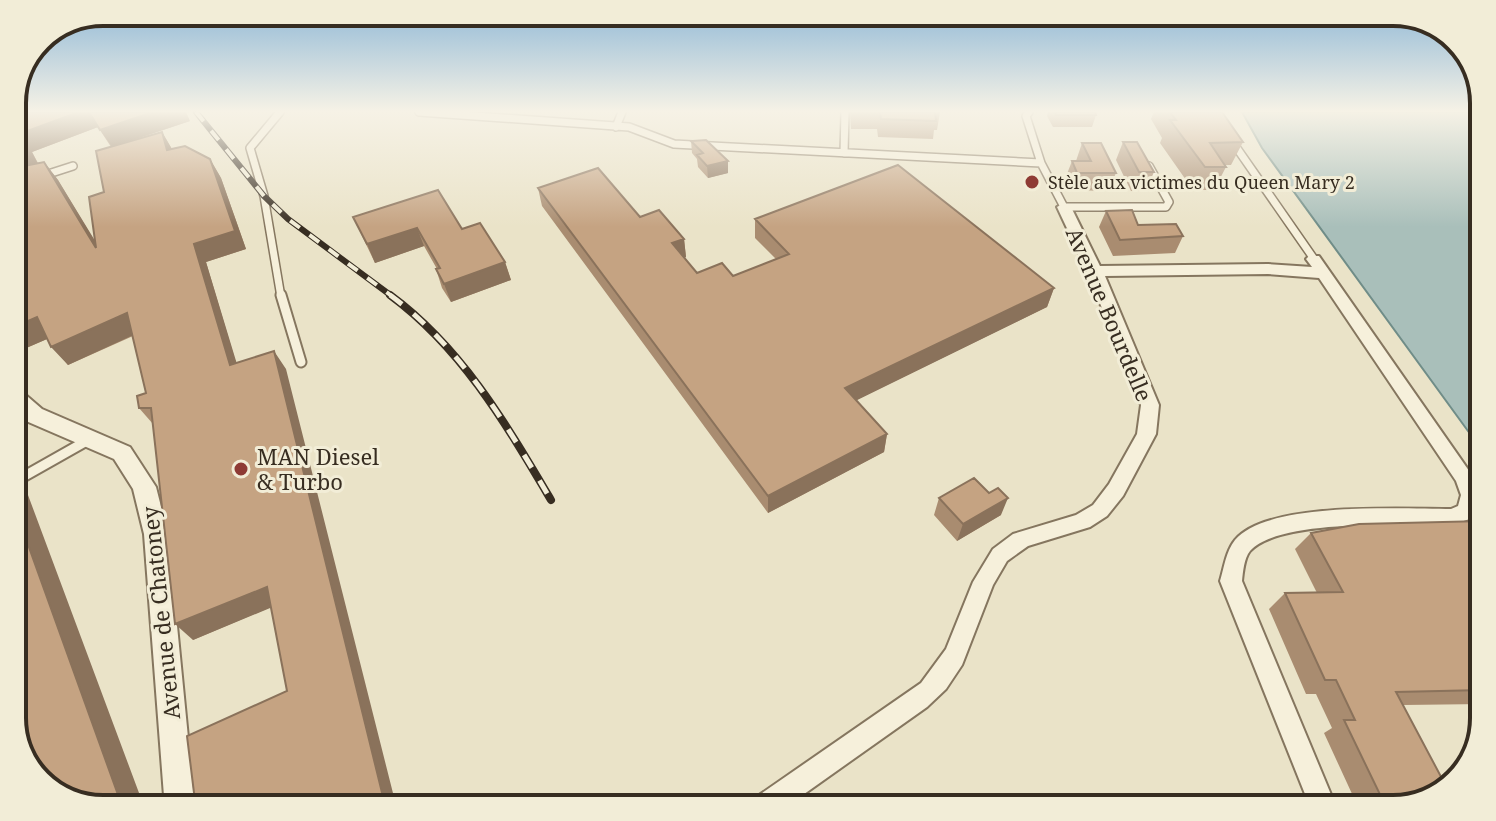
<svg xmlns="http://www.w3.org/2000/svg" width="1496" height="821" viewBox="0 0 1496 821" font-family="'Noto Serif',serif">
<rect width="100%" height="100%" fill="#eae3c8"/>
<path fill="#a9bfba" stroke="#708d88" stroke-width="2" d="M1242 112H1484V453L1262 148Z"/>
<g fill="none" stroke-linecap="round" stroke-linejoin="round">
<defs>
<path id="service-far1" d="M280 112 250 148 264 196 281 297
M419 112 629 127 674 144 1041 163 1064 207H1166L1169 202 1149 166
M1029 112 1026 116 1041 163
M616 127 622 112
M1234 144 1314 259
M844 153 845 112
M42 176 73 166"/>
<path id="service" d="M281 295 301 362
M21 478 90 439"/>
<path id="minor" d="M1064 203 1071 207 1100 266 1268 264 1312 267 1306 259 1309 256H1319L1474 478 1481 495 1473 518 1451 525C1407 526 1280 518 1250 551 1244 558 1243 572 1242 581L1337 809H1311L1220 581C1224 568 1226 551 1235 540 1267 501 1402 509 1451 509L1458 506 1461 495 1456 481 1319 278 1268 274 1105 276 1159 405 1156 434 1123 496 1107 516 1090 527 1028 546 1007 561 993 585 962 665 946 689 927 707 783 809H748L752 800 921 683 946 649 973 582 993 549 1013 534 1076 515 1093 505 1109 484 1137 434 1141 405 1087 271 1057 207Z"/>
<path id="tertiary" d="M12 388 20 390 42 409 130 447 156 487 168 534 195 809H165L144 534 133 489 114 459 26 421 12 409Z"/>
</defs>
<use href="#service-far1" stroke="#85765f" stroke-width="10"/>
<use href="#service" stroke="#85765f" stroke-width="13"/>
<use href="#minor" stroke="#85765f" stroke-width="4"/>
<use href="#tertiary" stroke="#85765f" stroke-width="4"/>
<use href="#service-far1" stroke="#f6f0db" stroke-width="7"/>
<use href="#service" stroke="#f6f0db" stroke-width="9"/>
<use href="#minor" fill="#f6f0db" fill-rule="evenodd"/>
<use href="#tertiary" fill="#f6f0db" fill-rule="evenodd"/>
<defs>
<path id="rail-far1" d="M196 112 264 196 288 219 393 297"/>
<path id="rail" d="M390 295C462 348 506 424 551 500"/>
</defs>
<use href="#rail-far1" stroke="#372d21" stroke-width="6"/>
<use href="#rail" stroke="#372d21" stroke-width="8"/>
<use href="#rail-far1" stroke="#f2edd7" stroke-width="4" stroke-dasharray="12" stroke-linecap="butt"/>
<use href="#rail" stroke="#f2edd7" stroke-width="5" stroke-dasharray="15" stroke-linecap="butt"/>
</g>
<path fill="#a98c70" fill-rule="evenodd" d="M12 112 190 121 127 142 162 132 172 149 210 159 221 178 246 249 206 262 236 363 286 369 287 691 271 607 193 640 153 424 139 408 146 393 133 336 68 365 47 339 17 352 20 170 22 167ZM98 127 111 147 95 242 58 180 44 162 38 163 32 152Z
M850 112H940L937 130H934L933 139 878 137 877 129H851Z
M1048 112H1095L1096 115 1092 127H1053L1047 116Z
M1154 112H1222L1243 142 1231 165H1225L1226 167 1214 190H1193L1160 143 1162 138 1151 119Z
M691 141 728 161V173L708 178 698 167 697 159 692 153Z
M1123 142 1154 172 1146 190 1131 191 1116 160Z
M1082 143 1116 173 1108 191 1071 190 1065 179 1072 161H1076Z
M538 188 640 217 684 239 686 257 684 258 697 273 733 276 776 259 755 238V219L1054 288 1047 307 856 400 887 434 884 452 768 513 542 206Z
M1106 211 1138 225 1183 236 1175 253 1113 256 1099 227Z
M353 217 462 229 505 262 511 280 451 302 442 288 436 269H437L424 246 375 263Z
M989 493 1001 515 957 541 934 515 939 498Z
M1484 521V704L1403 705 1394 809H1359L1324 733 1332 728 1316 694H1306L1269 609 1285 593H1317L1295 549 1311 533Z"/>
<path fill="#8a725b" d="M79 112H89L98 127 32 152 41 170 27 174 20 166 12 168V151L19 134Z
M153 112H186L190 121 112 147 100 130Z
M162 132 173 151 167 150Z
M210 159 221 178 246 249 206 262 243 384 230 365 194 244Z
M728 161V173L708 178 707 166Z
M44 162 58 180 111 267 96 248Z
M417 228 424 246 375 263 367 244Z
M684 239 686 257 673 262 672 243Z
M505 262 511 280 451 302 444 284Z
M1054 288 1047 307 843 407 845 388Z
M127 313 142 331 68 365 51 347Z
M37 317 54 336 17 352 12 346V328Z
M274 351 286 369 397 809H386Z
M887 434 884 452 768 513V496Z
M12 453 19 471 15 479 25 487 145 809H111L12 500Z
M1008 498 1001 515 957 541 963 524Z
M267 587 282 603 193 640 175 624Z"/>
<path fill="#c5a382" stroke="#8a725b" stroke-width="2" d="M12 112H79L19 134 28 152 13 156 12 154Z
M89 112H153L100 130Z
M880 112H935L936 121 881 119Z
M1055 112H1095L1096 115H1056Z
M1170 112H1222L1243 142 1210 143 1226 167H1205L1170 120H1176Z
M162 132 167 150 185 146 210 159 235 231 194 244 230 365 274 351 386 809H196L187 736 287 691 267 587 175 624 151 408H139L137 396 146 393 127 313 51 347 37 317 12 328V173L20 170 19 167 44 162 96 248 89 197 104 192 96 151Z
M706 140 728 161 707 166 697 155 703 153 691 141Z
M1123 142H1137L1154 172H1139Z
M1082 143H1101L1116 173H1077L1072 161H1091Z
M898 165 1054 288 845 388 887 434 768 496 538 188 598 168 640 217 659 210 684 239 672 243 697 273 722 263 733 276 789 254 755 219Z
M438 190 462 229 480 223 505 262 444 284 436 269 440 268 417 228 367 244 353 217Z
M1132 210 1138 225 1176 224 1183 236 1120 240 1106 211Z
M974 478 989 493 998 488 1008 498 963 524 939 498Z
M12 500 121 803 111 809H103L58 797 24 764 12 724Z
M1484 521V690L1396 692 1447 788 1439 797 1394 809H1387L1344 720H1355L1336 680H1325L1285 593 1343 592 1311 533 1359 524Z"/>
<linearGradient id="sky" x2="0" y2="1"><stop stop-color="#8fb8d6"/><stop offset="0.49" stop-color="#f6f2e6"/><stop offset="1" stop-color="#f6f2e6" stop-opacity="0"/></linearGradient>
<rect width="1496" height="227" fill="url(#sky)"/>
<g fill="#8e3b34" stroke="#f2edd7" stroke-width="3">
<circle cx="1032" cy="182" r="8"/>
<circle cx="241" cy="469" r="8"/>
</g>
<g text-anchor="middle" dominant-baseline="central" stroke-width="6" stroke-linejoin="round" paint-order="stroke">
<g font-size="18" fill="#372d21" stroke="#f2edd7" text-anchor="start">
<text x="1048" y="182">Stèle aux victimes du Queen Mary 2</text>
</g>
<g font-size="22" fill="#372d21" stroke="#f2edd7">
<text transform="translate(1110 314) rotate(67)">Avenue Bourdelle</text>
<text transform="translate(160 613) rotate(-96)">Avenue de Chatoney</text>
</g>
<g font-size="22" fill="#372d21" stroke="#f2edd7" text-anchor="start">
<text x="257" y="456">MAN Diesel<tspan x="257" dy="25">&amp; Turbo</tspan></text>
</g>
</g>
<path d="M0 0H1496V821H0ZM103 26H1393A77 77 0 0 1 1470 103V718A77 77 0 0 1 1393 795H103A77 77 0 0 1 26 718V103A77 77 0 0 1 103 26Z" fill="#f2edd7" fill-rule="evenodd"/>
<path fill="none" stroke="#372d21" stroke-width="4" d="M103 26H1393A77 77 0 0 1 1470 103V718A77 77 0 0 1 1393 795H103A77 77 0 0 1 26 718V103A77 77 0 0 1 103 26Z"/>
</svg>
